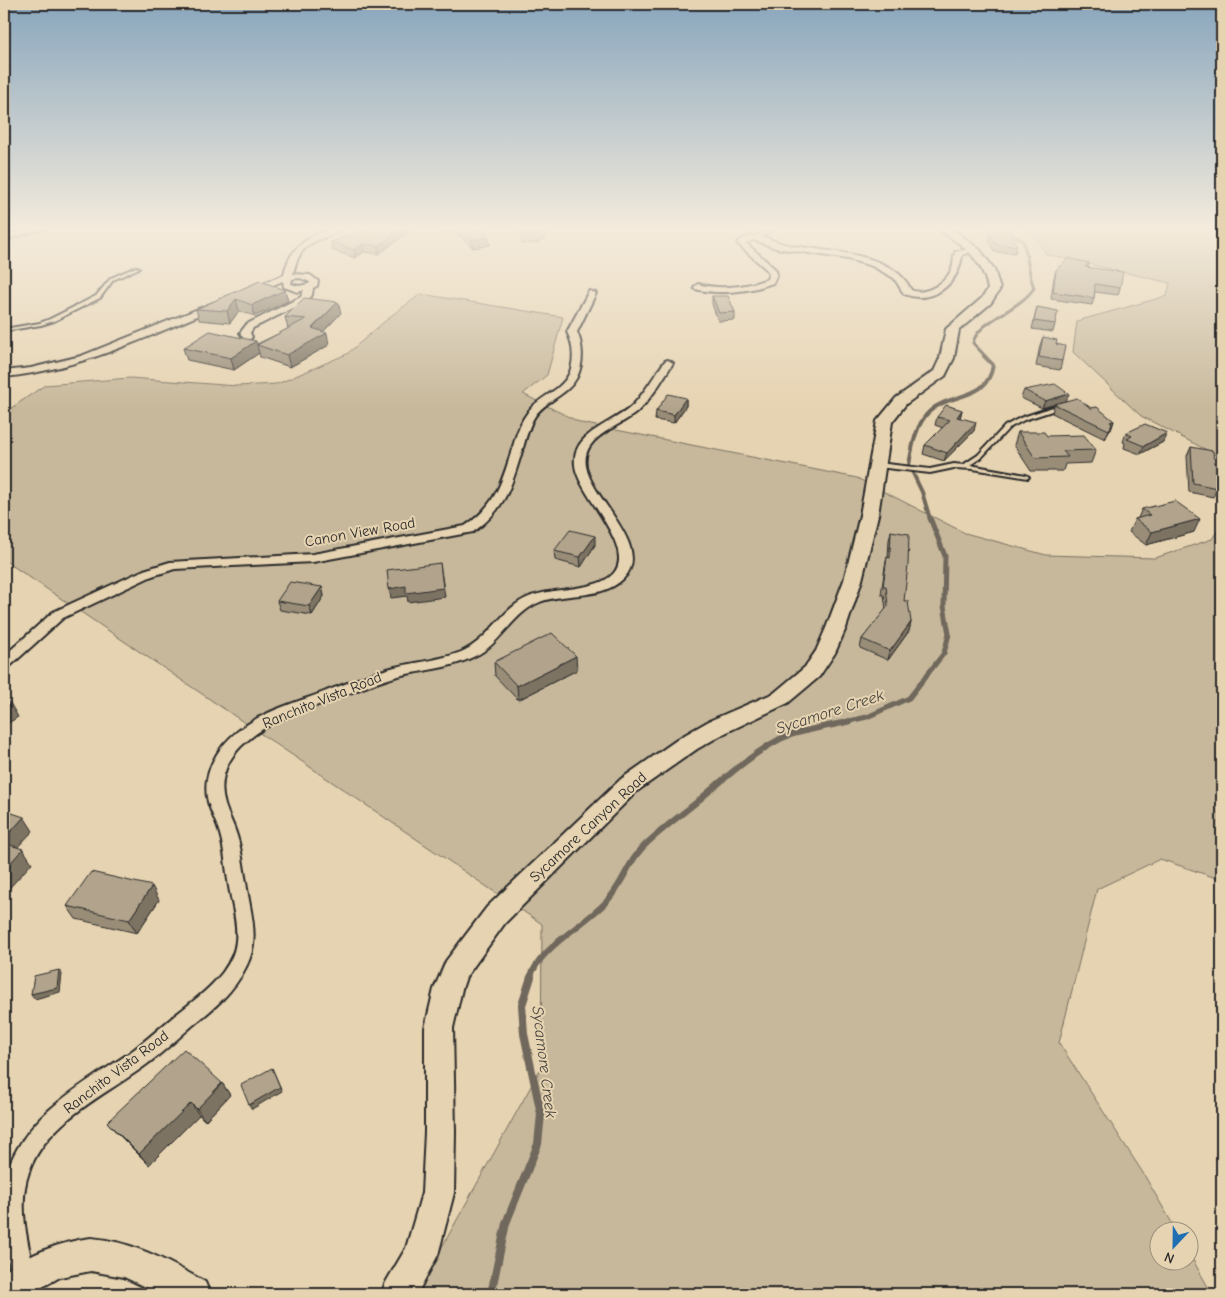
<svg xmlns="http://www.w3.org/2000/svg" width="1226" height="1298" viewBox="0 0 1226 1298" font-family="'Comic Neue',sans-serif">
<rect width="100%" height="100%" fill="#e6d3b1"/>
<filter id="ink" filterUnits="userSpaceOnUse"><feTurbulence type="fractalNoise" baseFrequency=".02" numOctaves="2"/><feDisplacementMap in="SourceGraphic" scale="10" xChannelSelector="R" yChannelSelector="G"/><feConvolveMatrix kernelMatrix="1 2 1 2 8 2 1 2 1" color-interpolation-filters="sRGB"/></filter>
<g filter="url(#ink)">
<path fill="#c7b89b" stroke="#797263" d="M1033 227H1222V458L1141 416 1073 352 1077 321 1167 296 1170 283 1046 254 1030 230Z
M421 294 563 317 547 375 523 394 581 423 857 478 965 533 1046 555 1155 558 1212 539 1222 524V880L1160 859 1097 889 1059 1043 1143 1173 1176 1230H1158V1260H1188L1189 1253 1212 1294H416L541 1068 542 924 4 560V413L45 385 130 378 237 386 277 384 347 354 392 315Z"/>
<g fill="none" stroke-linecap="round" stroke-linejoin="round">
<path stroke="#6f685c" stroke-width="3" d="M986 357 973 343C978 320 1019 311 1034 288 1028 272 1028 257 1023 241L1010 233 988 227"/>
<path stroke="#6f685c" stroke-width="4" d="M930 519 922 492 909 465C912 447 916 423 930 411 953 391 987 402 993 365L984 356"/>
<path stroke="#6f685c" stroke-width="5" d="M845 722 867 717 909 698 944 653 949 634 944 606 945 556 930 518"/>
<path stroke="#6f685c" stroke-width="6" d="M530 978C540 947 585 925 607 901 624 883 627 862 645 845 662 829 681 815 698 801 724 779 750 755 780 739 796 731 832 726 850 721"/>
<path stroke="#6f685c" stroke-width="8" d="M491 1294 506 1223 538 1144 541 1114 524 1034 522 1005 531 977"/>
<defs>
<path id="service" d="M773 227H778L758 238 755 237Z
M136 267 139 268 113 280 100 298 54 321 41 325 4 331V329L40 323 50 319 96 296 111 278Z
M1062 404 1064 405V407L1024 420 1009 428 982 457 970 465 1026 475 1029 477 1028 478 973 469 954 468 930 473 878 467 875 465 878 463 930 469 954 464 963 465 978 455 1005 426 1020 418Z"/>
<path id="minor" d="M38 227H51L4 240V236Z
M334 227H345C320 244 301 236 293 274L310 275 318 281 317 286 313 288 312 295 307 301 253 328 250 333 252 337 250 339H244L240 333 247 324 301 297 304 290 298 292 284 287 283 281 251 294 247 291 248 289 284 275C289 247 309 236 334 227ZM300 278 310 282 309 284 299 286 291 284 292 279Z
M756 235C769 238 780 244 793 246 828 252 894 252 911 290 925 296 944 284 951 271 954 265 953 258 955 252L973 248 977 250 962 255C959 284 932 305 904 294L894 278 872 266 848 259 776 248 754 240 746 243 775 269 777 274 773 283C749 292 720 295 695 289L694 287 698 284C720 290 746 287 767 279L769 274 767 270 737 243 744 238Z
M589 291 596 293 577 332C583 345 584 363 577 377 568 395 546 400 535 416 529 425 526 438 523 448 512 484 506 509 473 532L313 562 175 569 152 576 63 618 9 667 4 669V656L53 612 144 570 170 562 313 554 465 526C498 504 503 478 514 443 517 432 521 421 528 412 538 397 559 392 568 376 575 363 574 345 567 332Z
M213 303 216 304V308C147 337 79 370 4 377V371L31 368 81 356Z
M668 360 673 363C662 380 652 398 637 412 619 428 581 436 586 466 591 499 655 548 623 579 602 600 565 592 540 602 512 613 501 645 473 657 451 668 425 670 402 675 378 681 355 691 332 700 303 711 272 719 248 740 228 756 217 779 225 805 228 815 234 825 237 836 242 851 243 867 246 882 250 912 261 939 246 967 234 992 213 1009 192 1026 177 1039 162 1053 146 1065 106 1095 46 1121 29 1172 17 1205 28 1245 36 1278L32 1286 24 1290 16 1286C7 1264 4 1237 4 1213 4 1199 3 1186 7 1172 25 1116 79 1087 125 1056 142 1044 157 1030 173 1017 191 1003 209 990 223 972 230 962 235 953 236 941 238 923 232 905 229 887 226 869 225 851 220 834 217 823 211 813 208 802 201 775 217 747 238 731 263 711 295 703 324 692 348 683 371 673 395 667 417 662 440 660 461 652 490 640 501 608 529 597 552 587 596 592 613 574 638 548 578 495 575 465 571 432 614 424 633 405 645 392 654 376 665 361Z"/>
<path id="secondary" d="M937 227H950L980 250 994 269 1000 289 991 303 959 330 954 358 945 376 906 404 892 422 878 515 862 580 846 628 835 653 819 677 788 703 725 733 697 749 637 791 505 923 466 977 462 989 453 1028 455 1132 454 1193 438 1255 417 1294H381L386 1282 406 1248 422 1193 425 1132V1028L434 989 446 961 487 907 621 779 681 737 709 721 774 693 805 667 816 651 826 628 844 580 860 515 877 421 896 398 934 371 940 358 946 329 982 298 988 289C984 266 971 251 953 239 947 235 941 232 937 227Z
M91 1238C133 1241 169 1262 205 1282L210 1294H160L124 1277 91 1271 60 1277 30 1294H4V1272C30 1254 59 1242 91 1238Z"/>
</defs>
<use href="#service" stroke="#2b2b2b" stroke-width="4"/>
<use href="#minor" stroke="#2b2b2b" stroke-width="4"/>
<use href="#secondary" stroke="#2b2b2b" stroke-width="4"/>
<use href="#service" fill="#e6d3b1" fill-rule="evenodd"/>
<use href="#minor" fill="#e6d3b1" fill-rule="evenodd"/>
<use href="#secondary" fill="#e6d3b1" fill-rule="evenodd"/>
</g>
<path fill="#998d78" stroke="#2b2b2b" d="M373 227H478L490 245 473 248 459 235 415 227 379 254 364 252 355 258 332 250 331 242Z
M520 227 545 232V240H539V243L522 244Z
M990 232 1017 246 1015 253 994 252 989 239Z
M1089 263 1088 267 1120 288 1118 295 1095 292 1094 298 1092 305 1051 299 1054 277 1056 270Z
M260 281 285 290 288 301 255 316 239 311 230 323 199 320 196 309Z
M712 296 735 312V320L718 321 712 304Z
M1037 307 1055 324 1053 332 1032 329Z
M341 313 323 332 329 345 290 367 260 357 259 353 234 370 187 360 183 348 257 344 288 329 285 317Z
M1043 337 1062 361 1060 370 1036 366 1040 345Z
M1024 390 1066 401 1091 408 1114 421 1111 430H1110L1105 439 1052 413 1054 405 1042 408 1021 398Z
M686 398V406L674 423 655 420 656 411Z
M962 410 960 418 974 431 944 461 923 454 925 445 943 428 935 425 937 417Z
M1018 432 1047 436 1096 450 1091 463 1065 464 1063 471H1031L1014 445Z
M1126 433 1163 442 1140 454 1124 448 1125 443 1123 442Z
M1191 447 1214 463 1222 483 1218 491H1216L1213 497 1189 492 1187 456Z
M1142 509 1194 532 1146 545 1129 532 1135 519 1138 518Z
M891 531 904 601 911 622 909 631 888 660 860 648 862 639 886 610 884 595H881L885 566 887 557 888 558 889 540Z
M595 545 581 567 555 560 554 551Z
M322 587 324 596 312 615 280 610 277 601Z
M494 662 577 670 518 700 495 676Z
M159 900 137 933 76 919 67 906Z
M222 1083 230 1095 205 1121 199 1115 149 1165 117 1133 107 1122Z"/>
<path fill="#7d7362" stroke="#2b2b2b" d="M404 227H415L379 254 378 246Z
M489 237 490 245 473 248 472 240Z
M363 244 364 252 355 258 354 250Z
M285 290 288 301 255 316 252 305Z
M236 299 239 311 230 323 227 311Z
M338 302 341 313 317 338 327 333 329 345 290 367 287 355Z
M256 341 259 353 234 370 231 358Z
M1069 394 1066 401 1042 408 1045 401Z
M686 398V406L674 423V415Z
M962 410 960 418 957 417Z
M1114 421 1111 430H1110L1105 439 1109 430 1110 422Z
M976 422 974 431 944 461 947 453Z
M1167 433 1163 442 1140 454 1144 446Z
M1200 519 1194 532 1146 545 1152 532Z
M595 536V545L581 567 580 557Z
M440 563 445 597 408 602 407 596 391 598 389 589Z
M322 587 324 596 312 615 309 606Z
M911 622 909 631 888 660 890 651Z
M576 656 577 670 518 700 517 686Z
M10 703 18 717 4 726V707Z
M24 817 33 831 10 855 4 846V839Z
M23 849 32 863 4 894V870Z
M152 886 159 900 137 933 129 920Z
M59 970 62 974 60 992 35 999 31 994Z
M272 1068 282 1091 252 1109 249 1105Z
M222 1083 230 1095 205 1121 197 1109Z
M191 1103 199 1115 149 1165 139 1154Z"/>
<path fill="#b2a48c" stroke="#2b2b2b" d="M373 227H404L378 246 363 244 354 250 331 242Z
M459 227H478L489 237 472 240Z
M521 227H544L545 232H538L539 235 521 236Z
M994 227H1008L1017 246 996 245 990 232Z
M1068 258 1089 263 1085 267 1123 272 1120 288 1095 284 1094 298 1053 292 1056 270Z
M260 281 285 290 252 305 236 299 227 311 196 309Z
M712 296H728L735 312 719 313Z
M304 298 338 302 312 328 327 333 287 355 257 345 306 319 285 317Z
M1037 307 1058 311 1055 324 1034 321Z
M210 331 256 341 231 358 183 348Z
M1043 337 1057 340 1056 344 1065 346 1062 361 1039 357Z
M1055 384 1069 394 1045 401 1024 390Z
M668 394 686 398 674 415 656 411Z
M1077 398 1091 408 1097 407 1114 421 1110 422 1112 424 1109 430 1054 404Z
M946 405 962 410 957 417 976 422 947 453 925 445 950 420 937 417Z
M1145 424 1167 433 1144 446 1127 439 1132 436 1126 433Z
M1018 432H1044L1047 436 1084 435 1096 450 1063 451 1068 457 1035 458Z
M1191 447 1213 451 1214 463 1221 464 1222 482 1216 481 1217 488 1193 483Z
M1175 501 1200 519 1152 532 1135 519 1150 515 1142 509Z
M570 530 595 536 580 557 554 551Z
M891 531 909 534 908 565 904 601H908L911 622 890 651 862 639 888 606 886 586H883L887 557 890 558Z
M440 563 443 588 406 593V586L389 589 387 570Z
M290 582 322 587 309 606 277 601Z
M552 633 576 656 517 686 494 662Z
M4 698 10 703 4 707Z
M6 811 24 817 4 839V813Z
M4 843 23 849 4 870Z
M91 872 152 886 129 920 67 906Z
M59 970 57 988 31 994 34 976Z
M184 1049 222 1083 197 1109 191 1103 139 1154 107 1122Z
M272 1068 280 1087 249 1105 241 1085Z"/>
</g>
<linearGradient id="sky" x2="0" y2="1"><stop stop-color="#89a6bd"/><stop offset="0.56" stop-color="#f4ebdc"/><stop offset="1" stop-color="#f4ebdc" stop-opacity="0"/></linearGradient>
<rect width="1226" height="409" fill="url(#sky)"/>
<g text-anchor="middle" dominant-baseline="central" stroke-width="4" stroke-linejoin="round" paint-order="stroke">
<g font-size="15" fill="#2b2b2b" stroke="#e6d3b1">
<text transform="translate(360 532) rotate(-10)">Canon View Road</text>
<text transform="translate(322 700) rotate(-22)">Ranchito Vista Road</text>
<text transform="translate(588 827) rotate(-43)">Sycamore Canyon Road</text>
<text transform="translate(116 1072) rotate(-37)">Ranchito Vista Road</text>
</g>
<g font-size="16" font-style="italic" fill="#47443f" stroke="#e6d3b1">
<text transform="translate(830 712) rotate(-18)">Sycamore Creek</text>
<text transform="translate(544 1062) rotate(83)">Sycamore Creek</text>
</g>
</g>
<rect width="1226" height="1298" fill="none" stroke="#e6d3b1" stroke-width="20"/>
<rect x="10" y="10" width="1206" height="1278" fill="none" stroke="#2b2b2b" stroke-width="2" filter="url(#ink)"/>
<g transform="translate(1174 1246) rotate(202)"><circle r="24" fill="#e6d3b1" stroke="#9b907b"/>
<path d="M0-4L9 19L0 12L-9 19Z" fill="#1f6fb2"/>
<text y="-8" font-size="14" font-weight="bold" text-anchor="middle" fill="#2b2b2b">N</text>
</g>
</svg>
